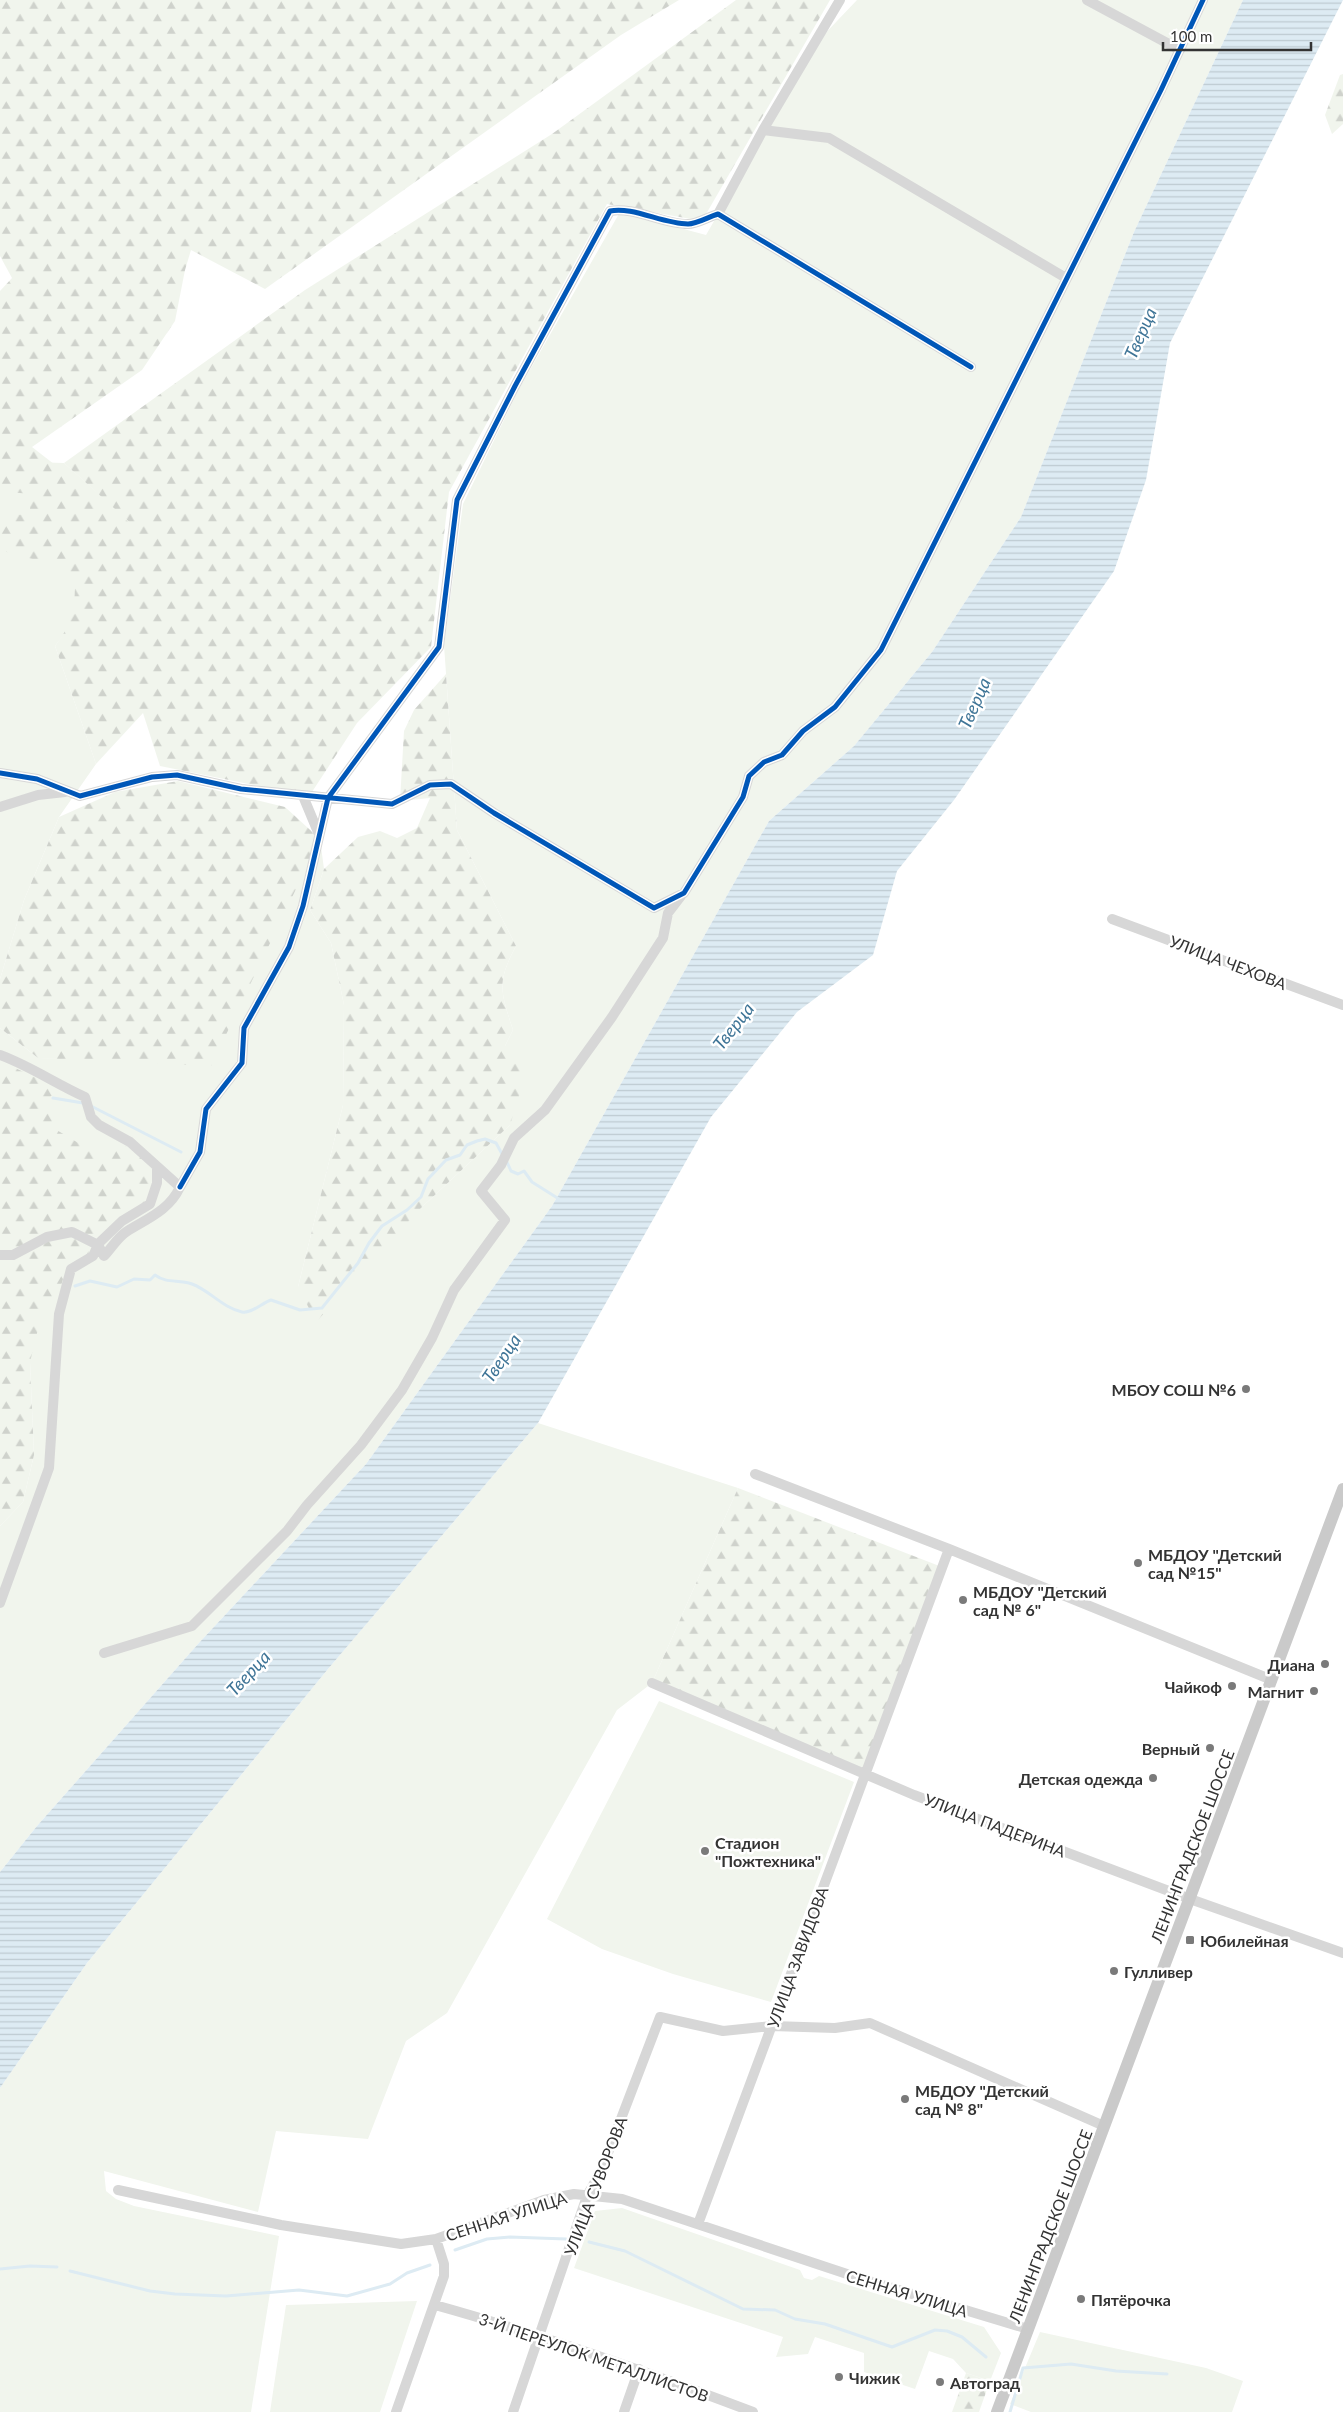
<svg xmlns="http://www.w3.org/2000/svg" width="1343" height="2412" viewBox="0 0 1343 2412" font-family="Lato,sans-serif">
<defs>
<pattern id="forest-firs" width="22" height="20" patternUnits="userSpaceOnUse" patternTransform="scale(1.25)"><rect width="22" height="20" fill="#f1f5ed"/><path d="M5 1l3.5 6h-7zM16 11l3.5 6h-7z" fill="#cfd2cc"/></pattern>
<pattern id="water-rules" width="6" height="5" patternUnits="userSpaceOnUse" patternTransform="scale(1.25)"><rect width="6" height="5" fill="#ddebf3"/><path d="M0 2.5h6" fill="none" stroke="#becad1"/></pattern>
</defs>
<rect width="100%" height="100%" fill="#fff"/>
<path fill="#f1f5ed" d="M857 0H1243L1134 232 1021 517 932 652 854 746 769 821 552 1206 366 1464 198 1644 37 1826 0 1872V1526L23 1502 34 1455 30 1362 0 1134V1028L38 1058 96 1059 320 839 324 869 310 910 331 943 344 1005 343 1105 298 1287 421 1208 510 1125 505 1046 513 1030C501 992 496 983 516 946L457 830 444 645 463 504 519 389 620 212 706 235 817 42Z
M0 461 64 463 143 533 55 646 96 764 59 817 24 900 0 979Z
M538 1423 738 1488 652 1683 617 1710 447 2013 406 2041 368 2139 276 2131 258 2212 104 2171 106 2191 116 2199 134 2206 279 2236 251 2412H0V2088L87 1963 328 1669Z
M659 1701 854 1782 771 2002 673 1974 602 1949 547 1919Z
M622 2208 800 2270 804 2278 812 2280 819 2276 984 2327 1001 2353 990 2381 966 2373 953 2359 929 2351 915 2389 864 2372V2353L815 2337 808 2354 776 2357 783 2337 574 2268 595 2211Z
M417 2301 380 2412H270L286 2305Z
M1040 2332 1206 2368 1243 2381 1232 2412H1031L1010 2404Z"/>
<path fill="url(#forest-firs)" d="M0 0H679L621 35 265 289 191 250 185 270 175 321 142 370 32 447 135 527 64 463 305 290 552 134 736 0H830L702 221 607 204 449 492 431 647 357 723 310 795 288 792 160 766 143 713 96 764 55 646C73 623 75 609 75 580L53 564 8 553 0 546V514L30 515V494L0 491V291L12 278 0 256Z
M1343 74V124L1332 134 1325 115 1340 75Z
M446 674 457 830 516 946C496 983 501 992 513 1030L505 1046 526 1075 510 1125 421 1208 316 1322 298 1287 343 1105 344 1005 331 943 310 910 324 869 358 837 380 831 397 838 417 828 430 798 400 801 404 731 414 710Z
M178 781 285 807 320 839 211 1066 38 1058 0 1028V979L24 900 59 817 115 792Z
M0 1061 45 1082 53 1089 54 1094 50 1097 58 1112 54 1120 55 1129 105 1159 124 1145 148 1161 154 1182 148 1201 96 1240 86 1257 65 1272C61 1287 56 1305 42 1313L30 1362 34 1455 23 1502 0 1526Z
M738 1488 942 1567 865 1775 652 1683Z
M966 2373 990 2381 979 2412H952Z"/>
<path fill="url(#water-rules)" d="M1243 0H1343L1170 343 1146 480 1114 571 954 800 897 871 873 955 797 1012 711 1117 538 1423 328 1669 87 1963 0 2088V1872L37 1826 198 1644 366 1464 552 1206 769 821 854 746 932 652 1021 517 1134 232Z"/>
<g fill="none" stroke-linecap="round" stroke-linejoin="round">
<path stroke="#ddebf3" stroke-width="3" d="M53 1098 83 1103
M91 1106 181 1152
M506 1160 511 1171 518 1174 524 1171 532 1182 559 1199
M75 1286 90 1281 117 1287 134 1279 150 1280 155 1275C167 1284 178 1279 192 1284 209 1290 223 1308 242 1312 251 1314 262 1303 271 1300L300 1310 322 1308 358 1263 369 1243 382 1226 407 1210 421 1197 428 1179 446 1160 460 1155 467 1145 477 1141 485 1139 496 1143 502 1154
M589 2242 625 2251 743 2309 775 2310 795 2319 825 2324 892 2347 935 2330 947 2331 962 2337 986 2357
M455 2250 487 2239 510 2237 566 2239
M0 2269 30 2266 57 2267
M70 2271 150 2291 175 2294 226 2296 299 2290 347 2296 390 2284 407 2273 430 2265
M1010 2412 1023 2368 1071 2364 1116 2371 1167 2374"/>
<path stroke="#d7d7d7" stroke-width="10" d="M1087 0 1180 50
M763 130 829 138 1066 278
M718 214 763 130 840 0
M0 773 37 779 80 796 152 777 177 775 241 789 392 804 430 785 451 784 494 813 654 908 684 893 743 797 749 776 764 762 782 755 803 731 835 707 881 650 1161 90 1203 0
M303 796 318 832
M0 807 38 795 65 792
M1112 919 1343 1005
M0 1055C30 1066 56 1084 85 1097L91 1117 99 1125 130 1142 180 1187C169 1211 146 1219 126 1232 117 1238 111 1249 104 1256L98 1245 100 1242 122 1221 150 1204 157 1183V1168
M180 1187 200 1152 206 1109 242 1063 244 1028 289 947 303 906 328 798 439 647 457 500 515 386 610 211C632 206 663 224 688 224 697 224 708 217 718 214L971 367
M0 1255H13L47 1237 72 1232 98 1245 93 1256 71 1269 59 1314 49 1468 0 1603
M755 1474 949 1549 1272 1680
M104 1653 192 1626 287 1531 307 1505 361 1445 402 1390 432 1338 454 1290 505 1220 481 1191 501 1165 514 1138 545 1110 612 1017 663 938 668 913 681 896
M652 1683 914 1795 1190 1899 1343 1953
M118 2190 281 2225 401 2244 436 2239 544 2200 574 2194 622 2199 856 2277 1028 2329
M698 2224 949 1549
M435 2305C543 2335 648 2372 753 2412
M396 2412 444 2276V2264L436 2239
M513 2412 587 2196 601 2171 660 2017 723 2031 772 2026 835 2028 870 2023 1104 2126
M624 2412 639 2369"/>
<path stroke="#cacaca" stroke-width="12" d="M997 2412 1343 1489"/>
<defs>
<path id="cycleway" d="M0 773 37 779 80 796 152 777 177 775 241 789 392 804 430 785 451 784 494 813 654 908 684 893 743 797 749 776 764 762 782 755 803 731 835 707 881 650 1161 90 1203 0
M180 1187 200 1152 206 1109 242 1063 244 1028 289 947 303 906 328 798 439 647 457 500 515 386 610 211C632 206 663 224 688 224 697 224 708 217 718 214L971 367"/>
</defs>
<use href="#cycleway" stroke="#fff" stroke-width="8"/>
<use href="#cycleway" stroke="#0057b8" stroke-width="5"/>
</g>
<g fill="#7a7a7a" stroke="#fff" stroke-width="2">
<circle cx="1246" cy="1389" r="5"/>
<circle cx="1138" cy="1563" r="5"/>
<circle cx="963" cy="1600" r="5"/>
<circle cx="1325" cy="1664" r="5"/>
<circle cx="1232" cy="1686" r="5"/>
<circle cx="1314" cy="1691" r="5"/>
<circle cx="1210" cy="1748" r="5"/>
<circle cx="1153" cy="1778" r="5"/>
<circle cx="705" cy="1851" r="5"/>
<rect x="1185" y="1935" width="10" height="10" rx="2.5"/>
<circle cx="1114" cy="1971" r="5"/>
<circle cx="905" cy="2099" r="5"/>
<circle cx="1081" cy="2299" r="5"/>
<circle cx="839" cy="2377" r="5"/>
<circle cx="940" cy="2382" r="5"/>
</g>
<g text-anchor="middle" dominant-baseline="central" stroke-width="5" stroke-linejoin="round" paint-order="stroke">
<g font-size="16" fill="#333" stroke="#fff">
<text transform="translate(1228 962) rotate(21)">УЛИЦА ЧЕХОВА</text>
<text transform="translate(995 1825) rotate(21)">УЛИЦА ПАДЕРИНА</text>
<text transform="translate(1192 1846) rotate(-69)">ЛЕНИНГРАДСКОЕ ШОССЕ</text>
<text transform="translate(797 1957) rotate(-70)">УЛИЦА ЗАВИДОВА</text>
<text transform="translate(595 2186) rotate(-69)">УЛИЦА СУВОРОВА</text>
<text transform="translate(506 2216) rotate(-18)">СЕННАЯ УЛИЦА</text>
<text transform="translate(1050 2226) rotate(-69)">ЛЕНИНГРАДСКОЕ ШОССЕ</text>
<text transform="translate(907 2293) rotate(17)">СЕННАЯ УЛИЦА</text>
<text transform="translate(594 2357) rotate(19)">3-Й ПЕРЕУЛОК МЕТАЛЛИСТОВ</text>
</g>
<g font-size="16" font-weight="bold" fill="#333" stroke="#fff" text-anchor="start">
<text x="1236" y="1389" text-anchor="end">МБОУ СОШ №6</text>
<text x="1148" y="1554">МБДОУ "Детский<tspan x="1148" dy="18">сад №15"</tspan></text>
<text x="973" y="1591">МБДОУ "Детский<tspan x="973" dy="18">сад № 6"</tspan></text>
<text x="1315" y="1664" text-anchor="end">Диана</text>
<text x="1222" y="1686" text-anchor="end">Чайкоф</text>
<text x="1304" y="1691" text-anchor="end">Магнит</text>
<text x="1200" y="1748" text-anchor="end">Верный</text>
<text x="1143" y="1778" text-anchor="end">Детская одежда</text>
<text x="715" y="1842">Стадион<tspan x="715" dy="18">"Пожтехника"</tspan></text>
<text x="1200" y="1940">Юбилейная</text>
<text x="1124" y="1971">Гулливер</text>
<text x="915" y="2090">МБДОУ "Детский<tspan x="915" dy="18">сад № 8"</tspan></text>
<text x="1091" y="2299">Пятёрочка</text>
<text x="849" y="2377">Чижик</text>
<text x="950" y="2382">Автоград</text>
</g>
<g font-size="18" font-style="italic" fill="#3f7597" stroke="#fff">
<text transform="translate(1140 333) rotate(-66)">Тверца</text>
<text transform="translate(974 703) rotate(-66)">Тверца</text>
<text transform="translate(733 1026) rotate(-52)">Тверца</text>
<text transform="translate(501 1358) rotate(-56)">Тверца</text>
<text transform="translate(248 1673) rotate(-47)">Тверца</text>
</g>
</g>
<path d="M1163 42v8h148v-8" fill="none" stroke="#333333" stroke-width="2.5"/>
<text x="1170" y="42" font-size="15" fill="#333333" stroke="#ffffff" stroke-width="4" paint-order="stroke">100 m</text>
</svg>
